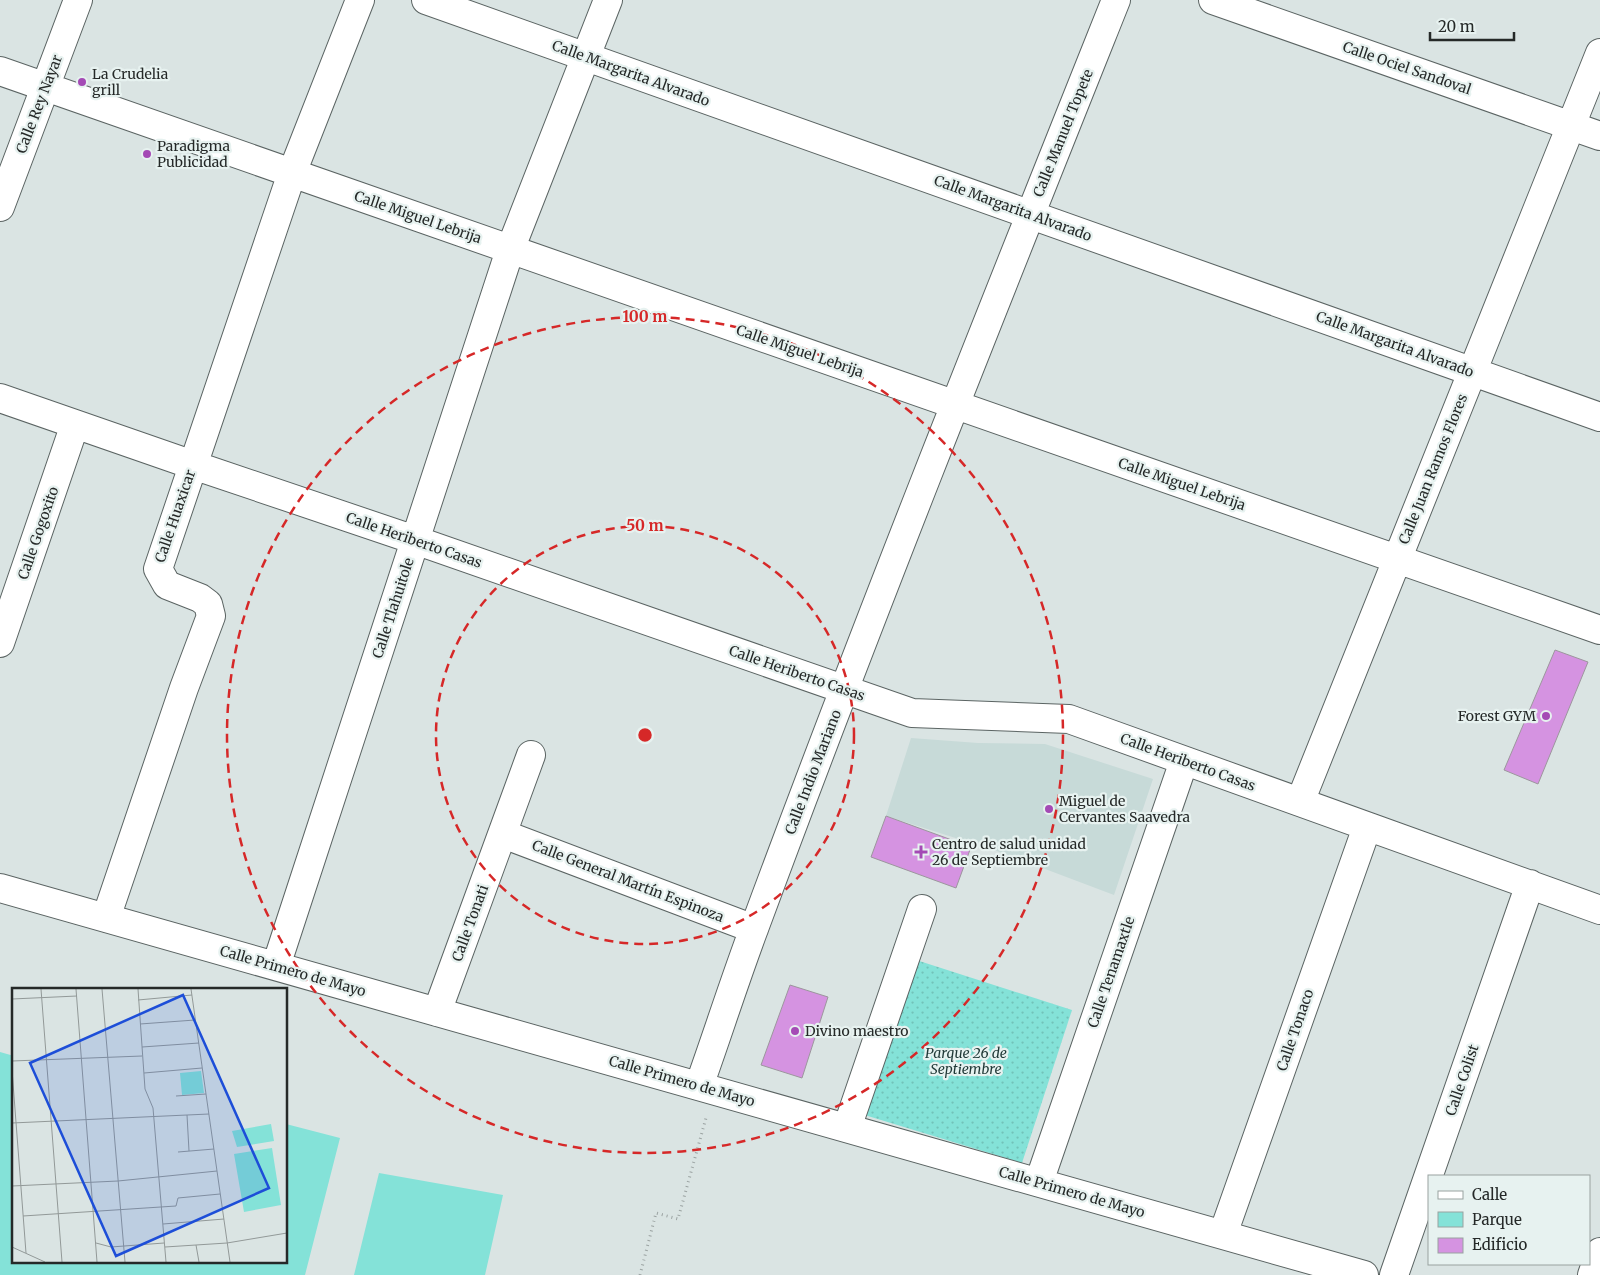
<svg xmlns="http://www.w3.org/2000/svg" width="1600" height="1275" viewBox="0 0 1600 1275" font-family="Merriweather,serif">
<defs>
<pattern id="green-dots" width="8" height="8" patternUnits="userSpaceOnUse" patternTransform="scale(1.25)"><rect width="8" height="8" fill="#84e2d8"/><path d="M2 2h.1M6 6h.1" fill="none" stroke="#72c2b9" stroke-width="1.8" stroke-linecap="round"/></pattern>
</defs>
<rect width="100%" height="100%" fill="#dae4e3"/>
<path fill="#c7dad8" d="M911 738 978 743 1045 744 1153 779 1114 895 1003 853 886 816Z"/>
<path fill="url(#green-dots)" d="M910 958 1072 1010 1022 1163 858 1113Z"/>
<path fill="#84e2d8" d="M0 1052 14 1056V1261H286V1124L340 1138 305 1275H0Z
M379 1173 503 1195 485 1275H354Z"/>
<path fill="#d593e1" stroke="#9c969d" d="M1555 650 1588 662 1538 784 1504 770Z
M886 816 971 847 956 888 871 857Z
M790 985 828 997 802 1078 761 1065Z"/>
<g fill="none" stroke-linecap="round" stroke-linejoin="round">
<defs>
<path id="minor" d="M426 0 1600 417
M1213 0 1600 136
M0 71 1600 630
M0 207 78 0
M0 398 193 465 415 540 912 713 1069 719 1600 910
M0 643 75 424
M1300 802 1600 53
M503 834 754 929
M0 888 1364 1275
M106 918 184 688 211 616 208 604 200 598 167 585 158 569 292 173 360 0
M276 966 510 250 608 0
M437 1012 531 755
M699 1086C718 1033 735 979 755 926 870 615 993 308 1116 0
M847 1128 922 909
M1039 1182 1184 761
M1223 1234 1367 827
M1394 1275 1530 884
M1592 1275 1600 1252"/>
</defs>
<use href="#minor" stroke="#5b6463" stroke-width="30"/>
<path stroke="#9ba3a2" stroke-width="3" stroke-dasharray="1 4" stroke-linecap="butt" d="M640 1275 656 1213 678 1219 706 1118"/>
<use href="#minor" stroke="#fff" stroke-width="28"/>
</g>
<g fill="none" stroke="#d62828" stroke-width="2.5" stroke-dasharray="9 6">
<circle cx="645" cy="735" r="209"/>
<circle cx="645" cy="735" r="418"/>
</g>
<g fill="#a44ab5" stroke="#e7f2f0" stroke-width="2">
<circle cx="82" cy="82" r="5"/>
<circle cx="147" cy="154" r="5"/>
<circle cx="1546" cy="716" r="5"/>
<circle cx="1049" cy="809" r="5"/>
<path d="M918.5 844.5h5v5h5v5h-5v5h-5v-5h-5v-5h5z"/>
<circle cx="795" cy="1031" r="5"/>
</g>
<g text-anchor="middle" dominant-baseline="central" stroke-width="4.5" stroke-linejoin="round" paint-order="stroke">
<g font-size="14" fill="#252928" stroke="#e7f2f0">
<text transform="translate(1407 68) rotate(19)">Calle Ociel Sandoval</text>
<text transform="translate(631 73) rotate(20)">Calle Margarita Alvarado</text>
<text transform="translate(39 104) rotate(-69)">Calle Rey Nayar</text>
<text transform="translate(1063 133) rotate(-68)">Calle Manuel Topete</text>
<text transform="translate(1013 208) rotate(20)">Calle Margarita Alvarado</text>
<text transform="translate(418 217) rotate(19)">Calle Miguel Lebrija</text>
<text transform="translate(1395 344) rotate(20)">Calle Margarita Alvarado</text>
<text transform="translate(800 351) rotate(19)">Calle Miguel Lebrija</text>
<text transform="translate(1433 469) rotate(-68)">Calle Juan Ramos Flores</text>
<text transform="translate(1182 484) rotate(19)">Calle Miguel Lebrija</text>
<text transform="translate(175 516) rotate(-71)">Calle Huaxicar</text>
<text transform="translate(38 533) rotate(-71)">Calle Gogoxito</text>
<text transform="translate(414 540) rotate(19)">Calle Heriberto Casas</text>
<text transform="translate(393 608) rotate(-72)">Calle Tlahuitole</text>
<text transform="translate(797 673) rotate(19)">Calle Heriberto Casas</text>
<text transform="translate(1188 762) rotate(20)">Calle Heriberto Casas</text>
<text transform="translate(813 772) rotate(-69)">Calle Indio Mariano</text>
<text transform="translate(628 881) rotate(21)">Calle General Martín Espinoza</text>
<text transform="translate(470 923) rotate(-70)">Calle Tonati</text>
<text transform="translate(293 971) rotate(16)">Calle Primero de Mayo</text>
<text transform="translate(1111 972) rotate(-71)">Calle Tenamaxtle</text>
<text transform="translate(1295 1030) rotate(-71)">Calle Tonaco</text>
<text transform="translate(1462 1080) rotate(-71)">Calle Colist</text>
<text transform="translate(682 1081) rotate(16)">Calle Primero de Mayo</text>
<text transform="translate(1072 1192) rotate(16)">Calle Primero de Mayo</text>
</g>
<g font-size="14" fill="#252928" stroke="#e7f2f0" text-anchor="start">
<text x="92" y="74">La Crudelia<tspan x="92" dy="16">grill</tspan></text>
<text x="157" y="146">Paradigma<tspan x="157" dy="16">Publicidad</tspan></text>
<text x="1536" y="716" text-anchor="end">Forest GYM</text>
<text x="1059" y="801">Miguel de<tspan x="1059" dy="16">Cervantes Saavedra</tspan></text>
<text x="932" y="844">Centro de salud unidad<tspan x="932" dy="16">26 de Septiembre</tspan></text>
<text x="805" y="1031">Divino maestro</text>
</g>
<g font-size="14" font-style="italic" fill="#1f3836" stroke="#e7f2f0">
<text x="966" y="1053">Parque 26 de<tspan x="966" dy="16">Septiembre</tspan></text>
</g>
</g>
<g transform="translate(12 988)">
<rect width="275" height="275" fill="#dae4e3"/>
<path d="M189 83 192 105 170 107 168 85Z" fill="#84e2d8"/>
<path d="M259 136 262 153 225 159 220 143ZM260 160 269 217 232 224 222 166Z" fill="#84e2d8"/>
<path fill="none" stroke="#929998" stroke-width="1" d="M29 1 50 274M64 1 85 274M90 1 113 274M126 1 133 101 141 120 154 274M179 1 218 274M0 11 65 8M126 12 180 7M128 36 183 32M130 59 187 55M0 73 130 68M0 82 14 265M132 85 190 80M164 108 194 106M175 127 177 163M0 135 197 126M166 164 202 161M0 198 106 193 205 183M11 228 164 218 166 210 208 206M151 236 212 231M84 255 99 259 152 255M184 257 187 274M0 259 33 274M153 259 215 255 275 245"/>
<path fill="#1d4ed8" fill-opacity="0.15" stroke="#1d4ed8" stroke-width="2.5" d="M171 7 257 200 104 268 18 75Z"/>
<rect width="275" height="275" fill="none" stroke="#252928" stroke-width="2.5"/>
</g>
<circle cx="645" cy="735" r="8" fill="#d62828" stroke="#e7f2f0" stroke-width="2.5"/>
<g font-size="15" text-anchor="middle" font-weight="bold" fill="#d62828" stroke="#e7f2f0" stroke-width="4.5" stroke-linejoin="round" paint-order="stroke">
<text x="645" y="322">100 m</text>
<text x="645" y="531">50 m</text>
</g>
<rect x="1428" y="1175" width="162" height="90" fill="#e7f2f0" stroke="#99a2a0"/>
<rect x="1438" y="1191" width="25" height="8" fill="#ffffff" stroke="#99a2a0"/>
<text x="1472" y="1200" font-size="15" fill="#252928">Calle</text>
<rect x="1438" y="1212" width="25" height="15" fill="#84e2d8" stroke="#99a2a0"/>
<text x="1472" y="1225" font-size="15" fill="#252928">Parque</text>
<rect x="1438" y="1238" width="25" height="15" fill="#d593e1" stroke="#99a2a0"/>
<text x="1472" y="1250" font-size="15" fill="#252928">Edificio</text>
<path d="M1430 32v8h84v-8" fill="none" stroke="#252928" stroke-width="2.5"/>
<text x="1438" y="32" font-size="15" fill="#252928" stroke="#e7f2f0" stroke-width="4" paint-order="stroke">20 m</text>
</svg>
